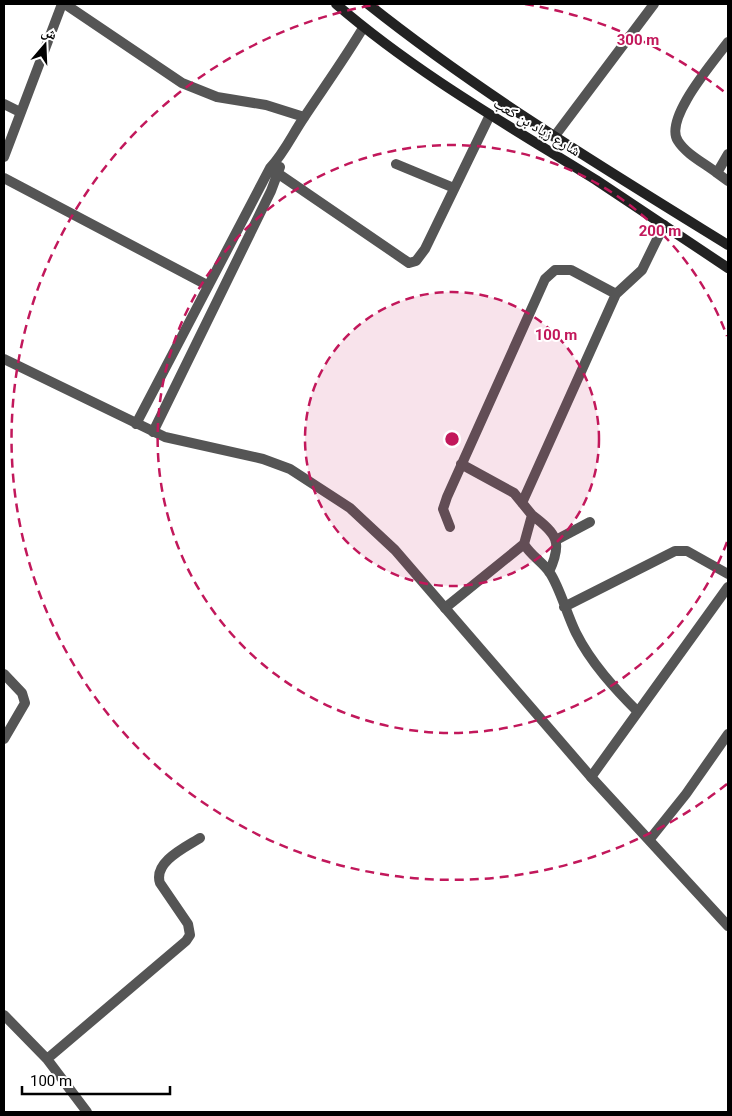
<svg xmlns="http://www.w3.org/2000/svg" width="732" height="1116" viewBox="0 0 732 1116" font-family="Roboto,'Noto Naskh Arabic',sans-serif">
<rect width="100%" height="100%" fill="#fff"/>
<g fill="none" stroke-linecap="round" stroke-linejoin="round">
<path stroke="#555" stroke-width="10" d="M65 4 182 83 217 97 266 105 304 117
M4 104 20 112
M554 137 654 4
M728 154 717 173 728 181
M4 157 62 4
M396 164 454 188
M270 168 409 263 416 261 425 249 490 115
M717 173C704 163 686 154 678 141 663 119 715 60 728 42
M4 178 207 285
M136 424 270 168C285 152 293 133 305 116 325 86 345 58 363 28
M153 432 271 191 280 167
M522 503 616 294 642 270 664 225
M532 515C557 534 563 542 549 572
M450 527 443 509 447 497 545 279 555 270H571L616 294
M556 540 590 522
M524 544C531 556 543 562 550 573 560 588 567 615 576 633 591 663 615 689 638 712
M564 607 675 551H687L728 574
M445 608 524 544 532 515 514 493 461 464
M4 674 22 693 25 703 4 739
M591 777 728 587
M650 839 686 794 728 734
M4 1015 47 1059 87 1112
M47 1059 186 941 190 935 188 924 160 883C153 862 186 847 200 838"/>
<path stroke="#555" stroke-width="10" d="M4 359 165 437 263 459 290 469 350 508 395 550 591 777 728 926"/>
<path stroke="#222" stroke-width="10" d="M336 4C416 73 506 124 596 180 640 209 684 239 728 268
M368 4C481 94 605 169 728 245"/>
</g>
<circle cx="452" cy="439" r="147" fill="#c2185b" fill-opacity=".12"/>
<g fill="none" stroke="#c2185b" stroke-width="2.5" stroke-dasharray="9 6">
<circle cx="452" cy="439" r="147"/>
<path d="M727 542A294 294 0 1 1 727 336"/>
<path d="M727 784A441 441 0 1 1 379 4M525 4A441 441 0 0 1 727 94"/>
</g>
<g text-anchor="middle" dominant-baseline="central" stroke-width="4" stroke-linejoin="round" paint-order="stroke">
<g font-size="15" fill="#000" stroke="#fff">
<text transform="translate(537 127) rotate(31)">شارع زياد بن كعب</text>
</g>
</g>
<circle cx="452" cy="439" r="8" fill="#c2185b" stroke="#fff" stroke-width="2.5"/>
<g font-size="15" text-anchor="middle" font-weight="bold" fill="#c2185b" stroke="#fff" stroke-width="4" stroke-linejoin="round" paint-order="stroke">
<text x="638" y="45">300 m</text>
<text x="660" y="236">200 m</text>
<text x="556" y="340">100 m</text>
</g>
<rect width="732" height="1116" fill="none" stroke="#000000" stroke-width="10"/>
<g transform="translate(45 45) rotate(19)" stroke="#ffffff" stroke-width="4" paint-order="stroke">
<path d="M0-4L9 19L0 12L-9 19Z" fill="#000000"/>
<text y="-8" font-size="14" font-weight="bold" text-anchor="middle" fill="#000000">ش</text>
</g>
<path d="M22 1086v8h148v-8" fill="none" stroke="#000000" stroke-width="2.5"/>
<text x="30" y="1086" font-size="15" fill="#000000" stroke="#ffffff" stroke-width="4" paint-order="stroke">100 m</text>
</svg>
